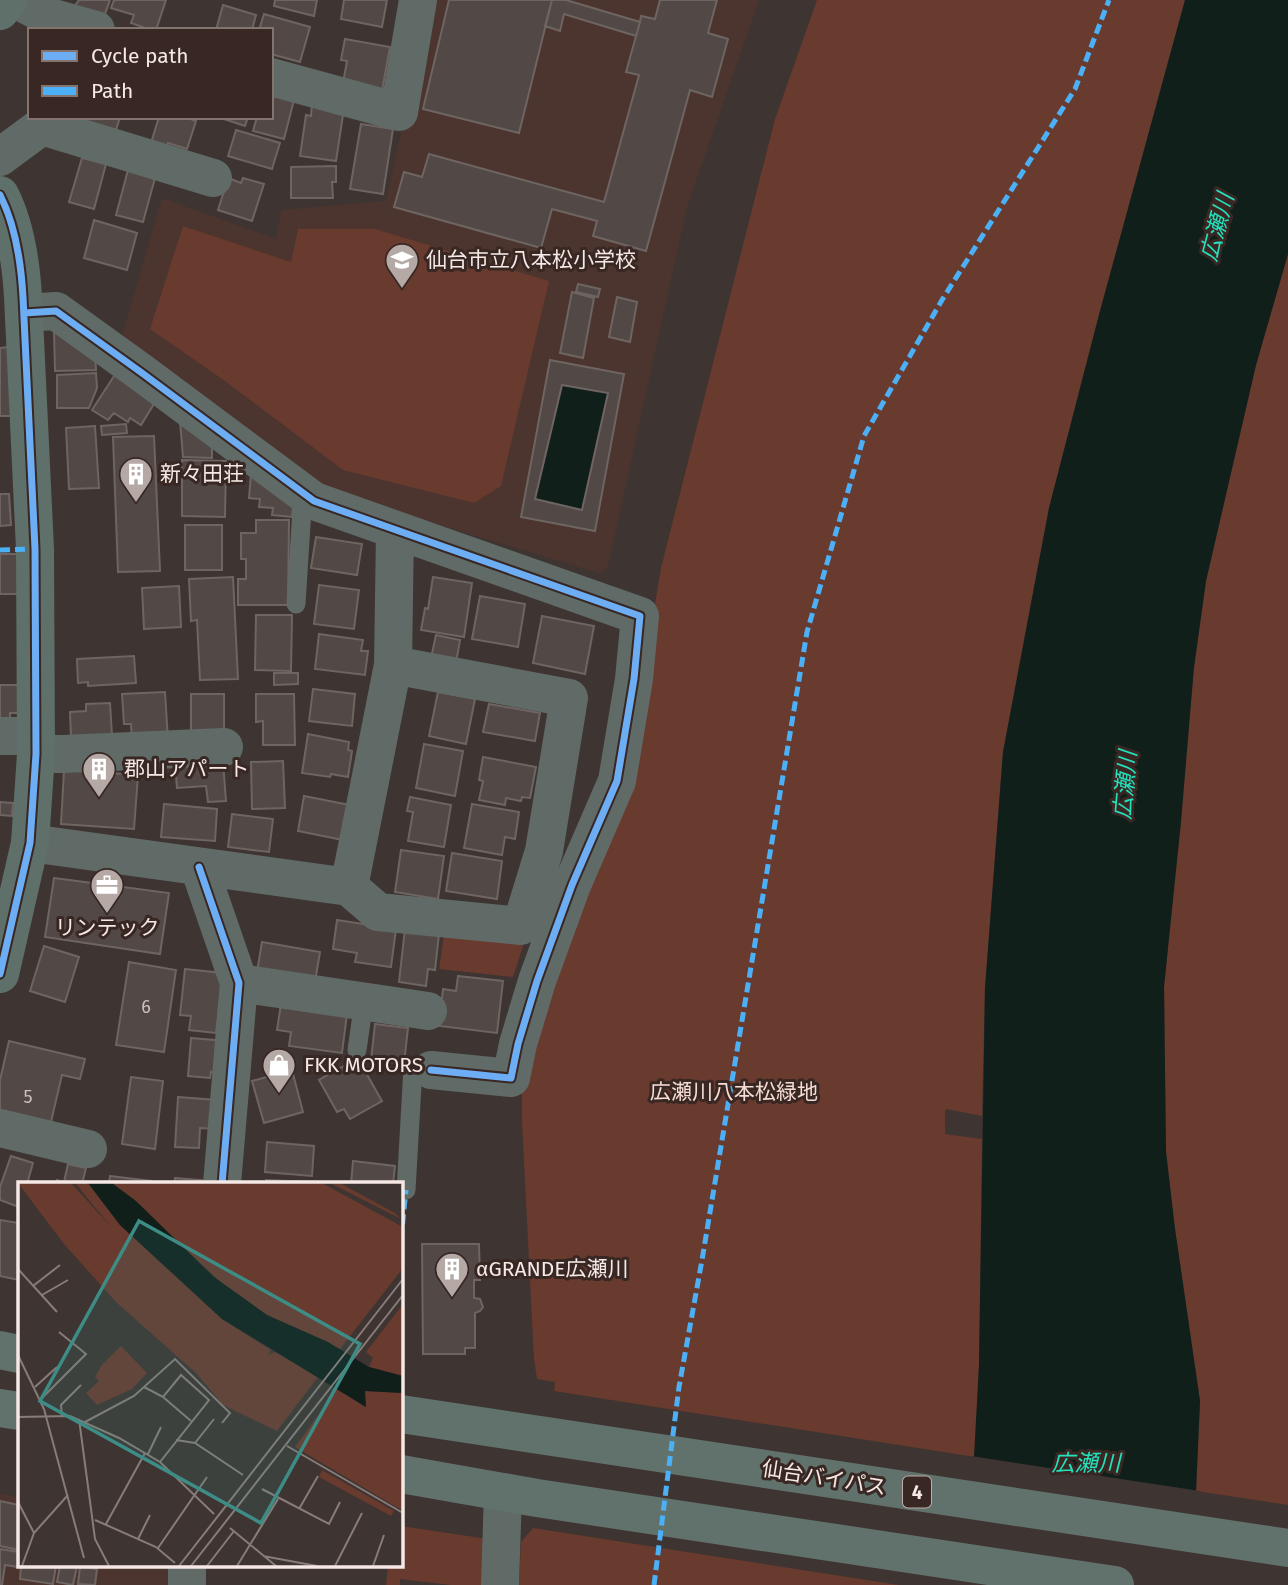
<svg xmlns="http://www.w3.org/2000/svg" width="1288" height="1585" viewBox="0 0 1288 1585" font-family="'Fira Sans','Noto Sans JP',sans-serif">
<rect width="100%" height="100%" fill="#3e3431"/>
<path fill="#4c352e" d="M430 0H759L687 207 608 566 602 574 331 492 121 340 162 198 276 239 281 210 386 201Z
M0 1494 19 1497V1566H171L170 1585H0Z"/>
<path fill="#693a2e" d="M817 0H1185L1100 311 1049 508 1003 752 985 988 982 1116 946 1109 945 1112V1134L982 1139 979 1365 975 1457 554 1391 555 1382 537 1379 534 1359 522 1122V1066L625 782 661 568 775 119Z
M183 226 291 262 298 229H375L549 281 501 486 474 503 343 470 225 381 150 329Z
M1288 254V1505L1196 1491 1200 1401 1175 1229 1166 1152 1164 987 1194 667 1206 581 1256 365Z
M444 935 524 943 513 977 439 969Z
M401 1526 488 1539 487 1585H451L400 1579V1585H386L388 1566H401Z
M533 1528 899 1585H519L521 1542Z"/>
<path fill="#111f1b" d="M1185 0H1288V254L1256 365 1206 581 1194 667 1181 822 1164 987 1166 1152 1175 1229 1200 1401 1196 1491 967 1585 979 1365 985 988 1003 752 1049 508 1100 311Z
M562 385 608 393 582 510 535 499Z"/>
<path fill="#3e3431" d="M971 1456 1200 1491 1195 1585H964Z"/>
<path fill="#524946" stroke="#6e6562" stroke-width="2" fill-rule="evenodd" d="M79 0H110L104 17 74 7Z
M114 0H166L156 30H151L131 23 134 15 111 8Z
M275 0H317L314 16 274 6Z
M344 0H387L382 27 341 19Z
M449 0H552L519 133 423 109Z
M552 0H566L640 22 636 36 564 14 560 31 545 26Z
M660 0H717L708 33 728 39 712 97 690 90 646 251 593 236 597 221 552 209 541 248 394 207 404 172 422 177 429 154 604 202 639 75 626 72 640 22 641 16 655 19Z
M223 5 256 15 252 30H216Z
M264 14 310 27 300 62 271 54V30H259Z
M345 39 390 47 382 91 343 83 347 61 341 60Z
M271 89 295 96 284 139 253 131 257 117H271Z
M312 103 344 108 336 161 300 156 306 115 311 116Z
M81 117H120L116 130 79 124Z
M159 117H185L196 121 187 149 168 143 165 151 150 146Z
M218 117H248L245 126Z
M361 124 393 129 383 194 350 189Z
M236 130 280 143 272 169 228 156Z
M82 158 106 164 94 209 69 202Z
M336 166V182H332L333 198H291V167Z
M128 170 155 178 143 222 116 215Z
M228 178 241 183 243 178 264 184 252 221 218 210Z
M94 220 137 233 127 270 84 258Z
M578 284 600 289 598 297 576 292Z
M572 292 594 298 583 358 560 353Z
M617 297 637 302 630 342 609 337Z
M54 331 95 353 96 370 55 371Z
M8 347 12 416H0V348Z
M550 360 624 374 595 531 521 517ZM562 385 608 393 582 510 535 499Z
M96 373 97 388 89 408H57V375Z
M116 373 157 399 141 425 130 418 128 422 114 413 108 420 92 410Z
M180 421 212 443V458L183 457Z
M126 424 127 433 102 435 101 426Z
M95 426 99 488 69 489 66 428Z
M154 436 160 571 118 572 113 437Z
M182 460 226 461 225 517 182 516Z
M251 474 294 497 292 517 272 515 273 508 259 507 260 499 249 498Z
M0 494H9L11 525 0 526Z
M256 520H289L288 605H238V579H246V559H241V533H256Z
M185 525H222V570H185Z
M316 537 362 544 357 575 311 568Z
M0 554H18L19 594H0Z
M233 577 238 679 200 680 197 620 191 621 189 579Z
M433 577 472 583 464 637 421 630 425 608 428 609Z
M319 585 359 590 354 629 314 624Z
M179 586 181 627 144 629 142 588Z
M480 596 525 604 518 647 472 639Z
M256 615H292L291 671 255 670Z
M542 616 594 626 585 674 533 663Z
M319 634 363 640 361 651H368L365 675 315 669Z
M436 635 460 640 456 663 431 658Z
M134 656 136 683 88 686V682L78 683 77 659Z
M274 673H298V684L274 685Z
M0 685H20V713H10V722H0Z
M313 689 355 694 352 726 309 721Z
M165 692 168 740 132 742 131 724H124L122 694Z
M438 692 475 699 466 744 429 736Z
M191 694H224V737L191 738Z
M256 694H294L295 745H263V721L256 722Z
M110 703 112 736 71 738 70 712 86 711V704Z
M489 704 540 713 535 741 483 732Z
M308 734 349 742 348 750 352 751 348 777 331 774 330 777 302 773Z
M424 744 463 751 455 796 416 788Z
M483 757 536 767 530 798 522 797 521 801 506 798 505 805 479 800 483 781 479 780Z
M283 761 285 808 252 809 251 762Z
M223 762 226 801 208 802 206 786 177 788 175 765Z
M64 770 138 775 134 829 61 824Z
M304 796 350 805 343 840 298 831Z
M410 797 451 805 444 847 408 841 413 812 407 811Z
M0 802 13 803 12 816 0 815Z
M164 804 217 809 215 841 161 837Z
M472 804 519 812 515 839 505 837 502 855 464 848Z
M232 814 273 819 269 852 228 847Z
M401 850 444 856 438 899 395 892Z
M452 853 502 861 497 899 446 891Z
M54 878 169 893 160 954 45 937Z
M337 920 396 929 391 967 355 962 357 953 333 949Z
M405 929 439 934 435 970 428 969 426 986 399 982Z
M262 942 320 952 315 982 257 972Z
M44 946 79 957 65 1002 30 991Z
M129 962 176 970 164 1052 116 1045Z
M185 969 223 973 216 1033 189 1030 191 1016 180 1015Z
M458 976 503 981 497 1033 439 1026 443 989 456 991Z
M281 1004 347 1014 342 1053 289 1046 291 1032 277 1030Z
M375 1024 408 1028 404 1064 371 1060Z
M191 1038 226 1041 223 1074 211 1072 210 1078 188 1076Z
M9 1041 85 1059 80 1079 62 1075 50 1126 0 1115V1080Z
M349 1063 353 1069 361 1064 382 1101 350 1119 344 1109 337 1112 319 1080Z
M292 1070 303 1112 264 1123 252 1081Z
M131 1077 163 1081 155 1149 122 1144Z
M178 1097 217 1100 216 1129 200 1128 199 1148 175 1147Z
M267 1142 314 1146 312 1176 265 1172Z
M11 1156 33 1163 27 1184H19V1207L0 1200V1187Z
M353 1161 395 1166 393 1184H351Z
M68 1164 86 1168 82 1184H57V1180L64 1182Z
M110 1176 151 1181V1184H109Z
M175 1178 210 1181 209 1184H174Z
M266 1180 312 1182V1184H266Z
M0 1220 19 1223V1280L0 1276Z
M422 1244H479L480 1280H474V1298L480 1299 483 1307 480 1311 475 1313V1348H465V1354H423Z
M0 1501 19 1505V1550L0 1546Z
M0 1549 19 1552 18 1567 5 1565 2 1585H0Z
M21 1566H56L53 1584 20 1579Z
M60 1566H77L73 1585 57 1582Z
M80 1567 97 1569 95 1585 78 1584Z"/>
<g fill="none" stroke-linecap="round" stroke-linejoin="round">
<path stroke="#606b68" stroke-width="19" d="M296 604 303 493
M357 1050 364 1001
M406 1190 413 1068 431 1070"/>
<path stroke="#606b68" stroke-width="38" d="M17 0 50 17 96 30
M271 77 399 112 418 0
M0 157 42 126 213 178
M24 313 56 311 142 373 314 501 640 616 634 679 617 781 572 885 537 981 518 1044 511 1078 431 1070
M0 736H36
M36 754H63L224 747
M30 843 349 887 378 912 521 926 544 851 569 698 393 665 395 530
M199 867 239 983 222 1184
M349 887 393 665
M239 983 428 1011
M0 1128 88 1149
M187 1585V1566
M500 1585 503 1492"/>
<path stroke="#5f6f6a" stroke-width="38" d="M0 11 9 0
M0 195C16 226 21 262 23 297L35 549 36 754 30 843 0 974"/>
<path stroke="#61716c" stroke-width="38" d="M0 1350 19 1354
M0 1408 19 1411
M401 1414 1288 1548
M401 1474 537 1498 1115 1585"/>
<path stroke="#4cb0f7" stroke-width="5" stroke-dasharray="10 5" stroke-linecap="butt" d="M0 550 35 549
M401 1239 406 1190
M654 1585 679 1387 702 1260 807 632 864 436 942 300 1075 89 1109 0"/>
<defs>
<path id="cycleway" d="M0 195C16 226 21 262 23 297L35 549 36 754 30 843 0 974
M24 313 56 311 142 373 314 501 640 616 634 679 617 781 572 885 537 981 518 1044 511 1078 431 1070
M199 867 239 983 222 1184"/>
</defs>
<use href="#cycleway" stroke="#382722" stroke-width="11"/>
<use href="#cycleway" stroke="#6dadf4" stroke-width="7"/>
</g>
<defs>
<symbol id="school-pin" viewBox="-11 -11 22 30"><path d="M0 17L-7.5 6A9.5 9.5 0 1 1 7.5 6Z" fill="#b5a9a6" stroke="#382722"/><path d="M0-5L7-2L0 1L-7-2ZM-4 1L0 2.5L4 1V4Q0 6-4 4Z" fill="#fff"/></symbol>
<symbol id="building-pin" viewBox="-11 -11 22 30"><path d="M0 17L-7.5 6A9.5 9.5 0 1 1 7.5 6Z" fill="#b5a9a6" stroke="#382722"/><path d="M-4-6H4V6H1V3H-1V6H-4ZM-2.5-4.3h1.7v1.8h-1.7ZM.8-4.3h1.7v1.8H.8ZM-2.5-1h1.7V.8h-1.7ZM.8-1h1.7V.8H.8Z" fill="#fff"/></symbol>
<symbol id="office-pin" viewBox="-11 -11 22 30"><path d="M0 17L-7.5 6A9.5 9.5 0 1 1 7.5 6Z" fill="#b5a9a6" stroke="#382722"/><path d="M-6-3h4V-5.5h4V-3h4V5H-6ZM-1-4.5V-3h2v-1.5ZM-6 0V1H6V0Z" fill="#fff"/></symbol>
<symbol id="shop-pin" viewBox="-11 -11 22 30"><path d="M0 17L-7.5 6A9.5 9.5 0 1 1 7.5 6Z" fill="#b5a9a6" stroke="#382722"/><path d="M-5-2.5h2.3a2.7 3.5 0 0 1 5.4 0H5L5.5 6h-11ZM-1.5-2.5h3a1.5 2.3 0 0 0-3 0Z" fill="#fff"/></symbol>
</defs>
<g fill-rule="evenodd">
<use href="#school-pin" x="383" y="241" width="38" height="52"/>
<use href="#building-pin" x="117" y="455" width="38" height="52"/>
<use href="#building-pin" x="80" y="750" width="38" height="52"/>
<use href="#office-pin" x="88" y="866" width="38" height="52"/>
<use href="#shop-pin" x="260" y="1046" width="38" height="52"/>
<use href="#building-pin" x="433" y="1250" width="38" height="52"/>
</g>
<g text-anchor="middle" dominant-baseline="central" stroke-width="6" stroke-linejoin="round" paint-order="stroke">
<g font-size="18" fill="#ccc0bd">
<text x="146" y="1007">6</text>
<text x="28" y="1097">5</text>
</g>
<rect fill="#382722" stroke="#bcaeaa" stroke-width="2" x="903" y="1476.5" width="28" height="31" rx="5"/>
<g font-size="19" font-weight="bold" fill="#f5e8e5">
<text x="917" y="1492">4</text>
</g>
<g font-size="21" fill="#f5e8e5" stroke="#382722" text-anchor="start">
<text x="426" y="260">仙台市立八本松小学校</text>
<text x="160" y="474">新々田荘</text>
<text x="124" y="769">郡山アパート</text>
<text x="107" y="928" text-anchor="middle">リンテック</text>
<text x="304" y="1065">FKK MOTORS</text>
<text x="476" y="1269">αGRANDE広瀬川</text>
</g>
<g font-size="21" fill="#f5dcd5" stroke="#382722">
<text x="734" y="1092">広瀬川八本松緑地</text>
</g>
<g font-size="21" fill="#f5e8e5" stroke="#382722">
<text transform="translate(824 1478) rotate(9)">仙台バイパス</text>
</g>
<g font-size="23" font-style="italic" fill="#24e1bd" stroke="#382722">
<text transform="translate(1217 227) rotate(-75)">広瀬川</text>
<text transform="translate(1125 785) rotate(-85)">広瀬川</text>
<text x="1086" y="1463">広瀬川</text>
</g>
</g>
<g transform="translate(18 1182)">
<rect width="385" height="385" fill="#3e3431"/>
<path d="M0 1H53L94 46 57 1H70L102 43 204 137 253 168 250 173 257 170 300 195 259 249 205 223 179 192 98 120 46 62ZM94 1H304L385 45V86L322 167 249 133 207 104ZM312 1H322L377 31 383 37ZM385 122V194L351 185 355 176 348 170ZM103 164 129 191 114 207 79 223 68 211 81 199 77 195 83 184ZM319 207 347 225V209L385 211V329L277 265ZM304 288 376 329 373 334 301 295Z" fill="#693a2e"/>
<path d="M70 1H94L118 19 196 95 249 133 310 160 351 185 385 194V211L347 209 348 225 204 137 102 43Z" fill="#111f1b"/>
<path fill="none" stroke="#877c79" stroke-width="2" d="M0 87 39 130M15 104 42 83M24 113 50 98M0 173 26 227 66 376M17 205 39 185M126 205 145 215 163 193 191 218 142 280M145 215 173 239M23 217 68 172 41 150M44 234 43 223 63 203M0 235 52 234 101 256 142 280 196 332M61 237 77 357 91 384M67 240 116 214 157 177 212 231 204 241M158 258 177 261 225 293M177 261 196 237M269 264 385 331M130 272 143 245M244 307 311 342 322 320M0 320 16 351M281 327 300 294M77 338 138 365 157 381M88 342 127 271M212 346 258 384M120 357 132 333M140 366 189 295M245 374 299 384M4 384 16 351 50 313M161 384 385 97M173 384 385 113M189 384 216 349M219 384 260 317M317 384 344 331M355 384 366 353"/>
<path fill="#3d8d86" fill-opacity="0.15" stroke="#3d8d86" stroke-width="3.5" d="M121 39 342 162 243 341 22 219Z"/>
<rect width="385" height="385" fill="none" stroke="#f5e8e5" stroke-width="3.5"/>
</g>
<rect x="28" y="28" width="245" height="91" fill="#382722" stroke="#847470" stroke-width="2"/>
<rect x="42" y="51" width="35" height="10" fill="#6dadf4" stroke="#847470" stroke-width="2"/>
<text x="91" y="63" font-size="21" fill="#f5e8e5">Cycle path</text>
<rect x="42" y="86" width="35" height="10" fill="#4cb0f7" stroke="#847470" stroke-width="2"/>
<text x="91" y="98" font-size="21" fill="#f5e8e5">Path</text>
</svg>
